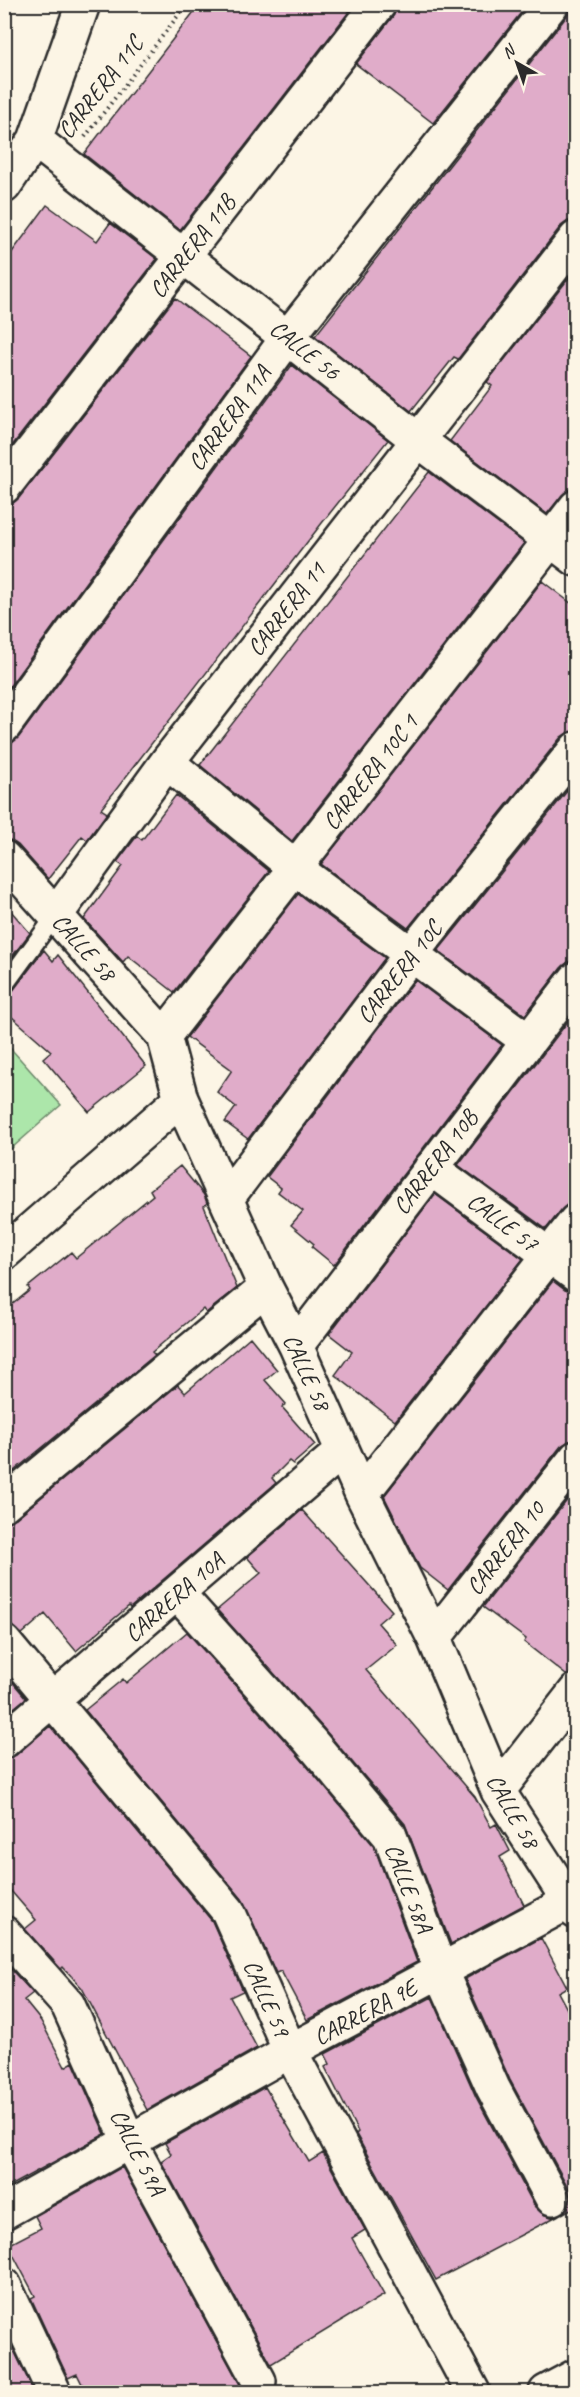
<svg xmlns="http://www.w3.org/2000/svg" width="580" height="2397" viewBox="0 0 580 2397" font-family="Caveat,sans-serif">
<rect width="100%" height="100%" fill="#fcf5e5"/>
<filter id="ink" filterUnits="userSpaceOnUse"><feTurbulence type="fractalNoise" baseFrequency=".0167" numOctaves="2"/><feDisplacementMap in="SourceGraphic" scale="12" xChannelSelector="R" yChannelSelector="G"/><feConvolveMatrix kernelMatrix="1 2 1 2 8 2 1 2 1" color-interpolation-filters="sRGB"/></filter>
<g filter="url(#ink)">
<path fill="#ace6aa" stroke="#6c886a" stroke-width="1.5" d="M4 1041 61 1105 5 1154H4Z"/>
<path fill="#e0acc9" stroke="#2b2b2b" stroke-width="1.5" d="M200 4H355L180 230 84 154Z
M397 4H528L433 123 356 64 394 15Z
M570 4H576V220L568 221 561 226 458 359 454 357 411 411 315 336 567 16Z
M47 205 97 241 110 223 157 259 4 456V263Z
M576 269V489L568 490 562 495 547 514 450 441 492 386 487 382Z
M175 298 251 356 4 694V505L12 504 19 498Z
M292 365 388 440 322 523 101 809 107 813 87 840 82 836 48 879 18 845 10 840H4V744L12 743 19 737Z
M429 472 524 543 292 841 200 765Z
M542 581 576 607V731L569 732 561 737 408 928 321 864Z
M576 780V961L568 962 561 968 525 1015 438 951Z
M176 795 269 871 174 992 128 956 123 962 84 919 123 866 117 862 137 836 142 840Z
M298 894 385 958 248 1139 225 1122 236 1107 217 1092 232 1070 187 1037Z
M4 903 30 933 4 967Z
M44 950 53 961 58 955 146 1066 89 1112 43 1058 51 1051 4 1010V996L12 992Z
M415 980 502 1045 334 1265 312 1247 314 1244 291 1225 303 1211 278 1192 281 1188 267 1177Z
M576 1011V1203L568 1204 562 1209 546 1229 458 1165Z
M180 1166 204 1195 207 1203 204 1206 237 1288 206 1313 203 1309 152 1352 155 1355 4 1479V1311L30 1290 28 1287 71 1252 76 1258 153 1195 150 1190Z
M435 1194 523 1259 395 1421 335 1375 352 1352 329 1334Z
M553 1281 565 1290 576 1293V1440L569 1441 561 1446 448 1590 420 1568 384 1496Z
M250 1337 277 1370 265 1380 286 1404 282 1407 315 1445 293 1464 289 1461 272 1478 276 1483 130 1608 129 1606 76 1651 45 1614 22 1634 11 1625 4 1624V1522L16 1518 178 1385 185 1393Z
M576 1489V1673L566 1675 524 1642 526 1639 483 1607Z
M302 1510 392 1611 378 1623 397 1645 366 1670 475 1797 491 1827 496 1824 510 1851 500 1857 524 1905 451 1944 405 1824 324 1729 217 1610 261 1573 247 1557Z
M187 1632 296 1753 374 1846 417 1962 307 2020 281 1971 276 1973 242 1899 85 1710 123 1679 126 1683Z
M4 1672 26 1698 4 1716Z
M50 1726 212 1921 243 1991 230 1997 257 2048 147 2110 82 1988 63 1967 61 1969 25 1929 36 1920 4 1883V1759L16 1755Z
M541 1938 567 1987 558 1992 576 2026V2206L562 2214 568 2207 571 2199 569 2189 510 2080 465 1979Z
M4 1962 33 1993 24 2000 41 2021 65 2067 73 2062 105 2134 4 2189Z
M432 1997 476 2097 535 2207 543 2214 551 2217 559 2215 436 2280 356 2134 358 2132 325 2067 330 2064 325 2054Z
M265 2087 309 2162 323 2153 365 2230 352 2238 384 2295 271 2364 161 2161 171 2154 165 2143Z
M122 2167 243 2390 245 2392H86L77 2374 68 2378 31 2298 35 2296 8 2245 41 2228 35 2216Z
M4 2330 34 2392H4Z"/>
<g fill="none" stroke-linecap="round" stroke-linejoin="round">
<defs>
<path id="lane" d="M4 986 55 916"/>
<path id="street" d="M4 487 379 4
M4 726 288 337 552 4
M167 762 295 868 528 1041
M4 858 164 1036 181 1099 266 1288 296 1346 362 1494 434 1638 498 1791 576 1912
M55 916 167 762 576 238
M164 1036 576 507
M431 1168 576 1275
M227 1198 411 954 576 749
M4 1253 181 1099
M296 1346 576 979
M362 1494 576 1221
M4 1504 266 1288
M178 1594 310 1741 390 1836 441 1972 493 2088 552 2198
M434 1638 576 1458
M4 1642 228 1911 290 2051 473 2392
M4 1741 342 1451
M498 1791 576 1691
M4 1933 68 2005 129 2141 259 2381
M4 2212 290 2051 569 1902
M4 2285 54 2392
M546 2392 576 2376"/>
<path id="secondary" d="M35 140 418 440 576 559
M4 186 35 140 83 4"/>
</defs>
<use href="#lane" stroke="#2b2b2b" stroke-width="21"/>
<use href="#street" stroke="#2b2b2b" stroke-width="38"/>
<use href="#secondary" stroke="#2b2b2b" stroke-width="38"/>
<path stroke="#2b2b2b" stroke-width="4" stroke-dasharray="1.5 4.5" stroke-linecap="butt" d="M85 137 187 4"/>
<use href="#lane" stroke="#fcf5e5" stroke-width="16"/>
<use href="#street" stroke="#fcf5e5" stroke-width="33"/>
<use href="#secondary" stroke="#fcf5e5" stroke-width="33"/>
</g>
</g>
<g text-anchor="middle" dominant-baseline="central" stroke-width="4.5" stroke-linejoin="round" paint-order="stroke">
<g font-size="24" fill="#2b2b2b" stroke="#fcf5e5">
<text transform="translate(100 87) rotate(-52)">CARRERA 11C</text>
<text transform="translate(192 246) rotate(-52)">CARRERA 11B</text>
<text transform="translate(305 350) rotate(38)">CALLE 56</text>
<text transform="translate(229 418) rotate(-54)">CARRERA 11A</text>
<text transform="translate(286 609) rotate(-52)">CARRERA 11</text>
<text transform="translate(370 772) rotate(-52)">CARRERA 10C 1</text>
<text transform="translate(84 947) rotate(48)">CALLE 58</text>
<text transform="translate(399 972) rotate(-52)">CARRERA 10C</text>
<text transform="translate(435 1162) rotate(-53)">CARRERA 10B</text>
<text transform="translate(503 1222) rotate(37)">CALLE 57</text>
<text transform="translate(307 1372) rotate(65)">CALLE 58</text>
<text transform="translate(505 1548) rotate(-52)">CARRERA 10</text>
<text transform="translate(174 1597) rotate(-41)">CARRERA 10A</text>
<text transform="translate(513 1811) rotate(60)">CALLE 58</text>
<text transform="translate(409 1888) rotate(69)">CALLE 58A</text>
<text transform="translate(267 1998) rotate(66)">CALLE 59</text>
<text transform="translate(365 2012) rotate(-28)">CARRERA 9E</text>
<text transform="translate(138 2152) rotate(63)">CALLE 59A</text>
</g>
</g>
<rect width="580" height="2397" fill="none" stroke="#fcf5e5" stroke-width="24"/>
<rect x="12" y="12" width="556" height="2373" fill="none" stroke="#2b2b2b" stroke-width="2" filter="url(#ink)"/>
<g transform="translate(517 63) rotate(320)" stroke="#fcf5e5" stroke-width="4.5" paint-order="stroke">
<path d="M0-4.5L10 22L0 15L-10 22Z" fill="#2b2b2b"/>
<text y="-9" font-size="16" font-weight="bold" text-anchor="middle" fill="#2b2b2b">N</text>
</g>
</svg>
